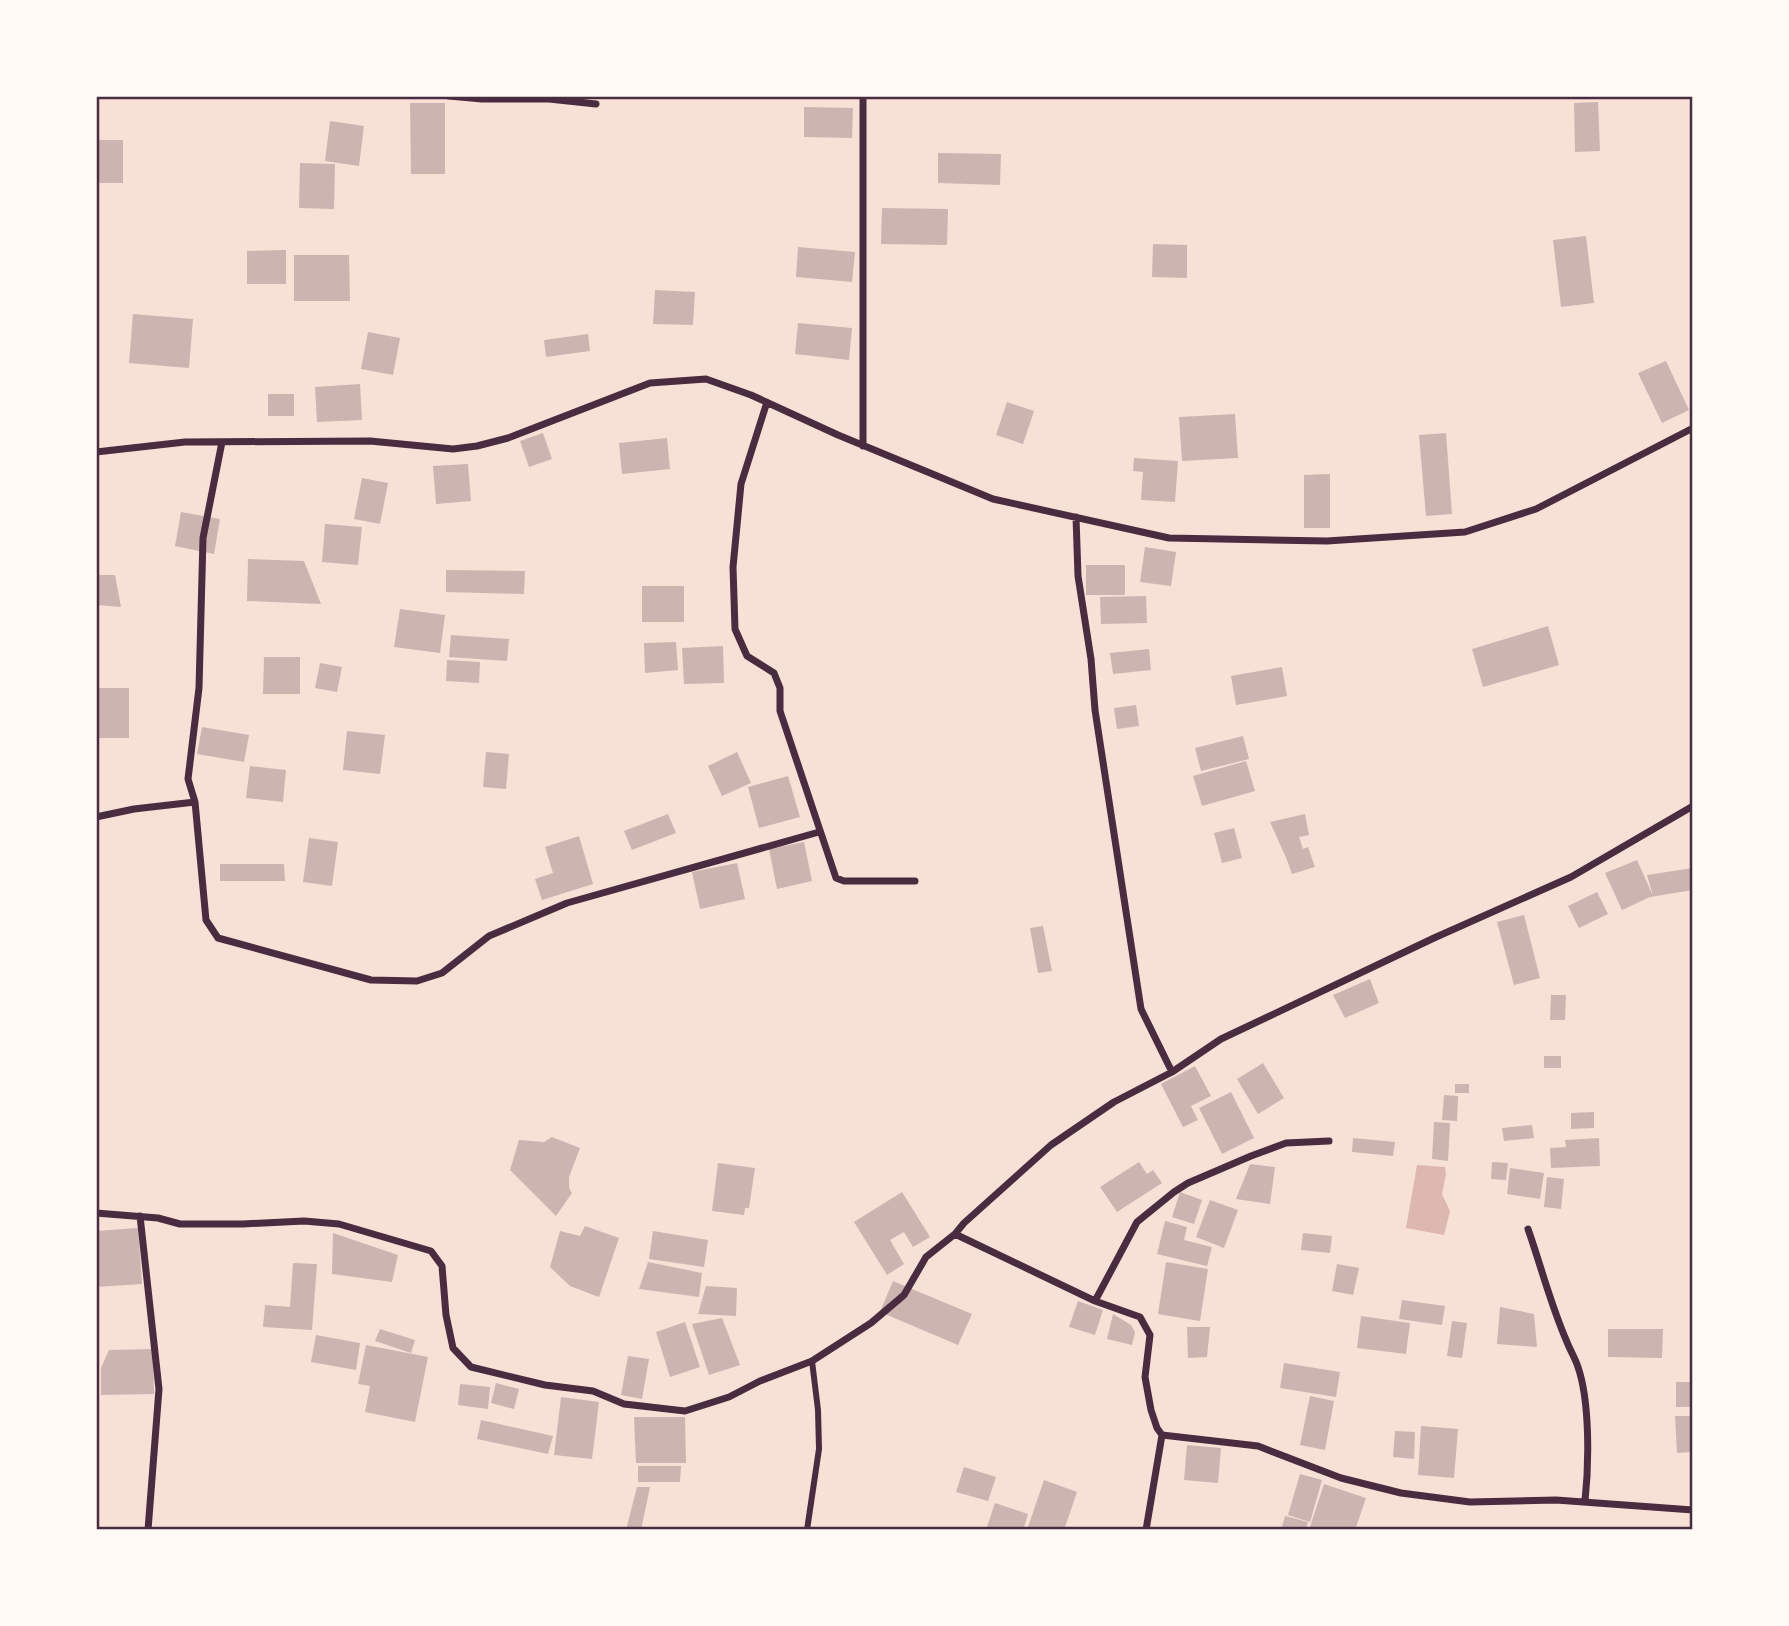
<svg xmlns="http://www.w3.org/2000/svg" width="1789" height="1626" viewBox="0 0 1789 1626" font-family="'DejaVu Sans',sans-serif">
<rect width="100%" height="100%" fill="#f7e1d7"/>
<path fill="#dcb8b0" d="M1417 1165 1445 1167 1446 1174 1442 1194 1450 1211 1444 1235 1406 1228Z"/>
<path fill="#ccb4b1" d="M1598 102 1600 151 1575 152 1574 103Z
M410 103H445V174H411Z
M804 107 853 108 852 138 804 137Z
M330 121 364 126 359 166 325 161Z
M96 140H123V183H96Z
M938 153 1001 154 1000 185 938 183Z
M300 163 335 164 334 209 299 208Z
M882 208 948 209 947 245 881 244Z
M1586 236 1594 303 1561 307 1553 240Z
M1153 244 1187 245V278L1152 277Z
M798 247 855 252 852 282 796 277Z
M286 250V284H247V251Z
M294 255H349L350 301H294Z
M655 290 695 292 693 325 653 324Z
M133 314 193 319 189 368 129 363Z
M798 323 852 328 849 360 795 354Z
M368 332 400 338 393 375 361 369Z
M588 334 590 351 546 357 544 340Z
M1666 361 1689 410 1662 423 1638 373Z
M360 384 362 420 317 422 315 387Z
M268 394H294V416H268Z
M1007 402 1034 411 1023 444 996 435Z
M1235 414 1238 458 1182 461 1179 417Z
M543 433 552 459 529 467 520 441Z
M1446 433 1452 514 1426 516 1419 435Z
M667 438 670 469 622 474 619 443Z
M1134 458 1178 461 1175 502 1141 500 1143 472 1133 471Z
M468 464 471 501 436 504 433 466Z
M1330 474V528H1304V475Z
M362 478 388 483 380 524 354 519Z
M181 512 220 519 214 554 175 546Z
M325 524 362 527 358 565 322 562Z
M1145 547 1176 552 1171 586 1140 582Z
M248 559 304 561 321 604 247 601Z
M1086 565H1125V595H1086Z
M446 570 525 571 524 594 446 592Z
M96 575H115L121 607 96 605Z
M642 586H684V622H642Z
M1146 596 1147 623 1101 624 1100 597Z
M400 609 445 615 440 653 394 647Z
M1548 626 1559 665 1483 687 1472 649Z
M451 635 509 639 507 661 449 657Z
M676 642 678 670 645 673 644 643Z
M723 646 724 683 684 684 682 648Z
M1149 649 1151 670 1113 674 1110 653Z
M264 657H300V694H263Z
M447 660 480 662 479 683 446 681Z
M320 663 342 667 337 692 315 688Z
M1282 667 1287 696 1236 705 1231 676Z
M96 688H129V738H96Z
M1136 705 1139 726 1117 729 1114 708Z
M202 727 249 735 244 762 197 754Z
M347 731 385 735 380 774 343 770Z
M1243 736 1249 759 1201 771 1195 748Z
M486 752 509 754 506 789 483 787Z
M737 752 751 783 722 796 708 766Z
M1246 761 1255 791 1202 806 1193 776Z
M250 766 286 770 283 802 246 798Z
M788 776 800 817 759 828 748 787Z
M668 814 676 833 632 850 624 831Z
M1305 814 1309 835 1299 837 1303 849 1308 847 1315 867 1292 874 1287 860 1270 822Z
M1234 828 1242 858 1222 863 1214 833Z
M579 836 593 884 542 900 535 879 553 873 545 847Z
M309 838 338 842 332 886 303 882Z
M804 842 812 881 777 889 769 849Z
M1637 860 1653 896 1647 875 1693 868V890L1650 897 1622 910 1605 873Z
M737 863 745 899 700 909 692 872Z
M220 864H284L285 881H220Z
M1597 892 1608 914 1579 928 1568 906Z
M1524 915 1540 978 1514 985 1497 922Z
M1043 926 1052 971 1038 973 1030 928Z
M1370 979 1379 1003 1345 1018 1333 995Z
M1551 995H1566L1565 1020H1550Z
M1544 1056H1561V1068H1544Z
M1263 1063 1284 1098 1258 1114 1237 1079Z
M1195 1066 1211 1096 1191 1106 1198 1120 1183 1127 1161 1084Z
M1455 1084H1469V1093H1455Z
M1231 1092 1254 1138 1222 1154 1199 1108Z
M1444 1095 1458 1096 1457 1121 1442 1120Z
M1594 1112V1128L1571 1129V1113Z
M1434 1122 1450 1123 1448 1161 1432 1159Z
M1532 1125 1534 1138 1504 1141 1502 1128Z
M552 1137 580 1148 569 1177V1188L572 1193 556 1216 510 1170 519 1140 544 1142Z
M1353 1138 1395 1142 1393 1156 1352 1152Z
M1599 1138 1600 1166 1551 1168 1550 1148 1566 1147 1565 1140Z
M1139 1162 1147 1174 1153 1170 1162 1183 1117 1212 1100 1187Z
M1492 1162 1508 1163 1506 1180 1491 1179Z
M718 1163 755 1168 749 1208H745L744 1215 712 1211Z
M1250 1164 1275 1167 1270 1204 1236 1199Z
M1510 1168 1544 1173 1540 1199 1507 1194Z
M1547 1177 1564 1179 1561 1209 1544 1207Z
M902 1192 930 1237 913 1247 904 1232 890 1240 904 1264 887 1275 854 1222Z
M1180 1192 1202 1200 1194 1224 1172 1217Z
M1210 1200 1238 1210 1224 1248 1196 1237Z
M1165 1221 1187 1227 1184 1240 1212 1247 1207 1266 1157 1254Z
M585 1226 619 1238 599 1297 570 1286 550 1267 560 1231 580 1236Z
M138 1228 142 1284 96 1287V1231Z
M653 1231 708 1240 704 1267 649 1259Z
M333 1233 398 1255 392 1282 332 1274Z
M1303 1233 1332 1236 1330 1253 1301 1250Z
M648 1262 702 1273 699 1297 639 1289Z
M1166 1262 1208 1269 1200 1321 1158 1314Z
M293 1263 317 1264 312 1330 263 1327 265 1305 290 1307Z
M1337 1264 1359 1268 1353 1295 1332 1291Z
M893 1281 972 1314 958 1345 880 1312Z
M706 1286 737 1288 736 1316 698 1314Z
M1402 1300 1445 1306 1442 1325 1399 1319Z
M1078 1301 1103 1310 1095 1335 1069 1327Z
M1500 1307 1534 1314 1537 1347 1497 1344Z
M1113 1314 1131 1325 1135 1332 1132 1345 1107 1339Z
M1361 1316 1410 1323 1406 1354 1357 1348Z
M722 1318 740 1365 709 1375 692 1324Z
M1452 1321 1467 1323 1462 1358 1447 1356Z
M685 1322 700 1367 670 1377 656 1332Z
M1187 1327H1210L1207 1357 1188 1358Z
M380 1329 415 1340 411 1353 375 1341Z
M1608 1329H1663L1662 1358 1608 1357Z
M316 1335 360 1343 356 1370 311 1362Z
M366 1345 428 1357 415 1422 365 1412 370 1386 358 1384Z
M153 1349 154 1394 101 1395V1368L109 1350Z
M628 1356 649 1359 642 1399 621 1395Z
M1284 1363 1340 1372 1336 1397 1280 1388Z
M1676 1382H1693V1407H1676Z
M496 1383 519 1389 514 1409 491 1403Z
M460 1384 490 1387 488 1409 458 1405Z
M1310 1396 1334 1401 1325 1450 1300 1445Z
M561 1397 599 1402 592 1459 554 1455Z
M1675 1416H1693V1452L1677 1453Z
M634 1417H685L686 1463H636Z
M481 1420 553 1436 548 1454 477 1439Z
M1421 1426 1458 1429 1454 1478 1418 1475Z
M1395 1431 1415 1432 1414 1459 1393 1457Z
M1187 1445 1221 1448 1218 1483 1184 1480Z
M638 1466H681L680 1482H638Z
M964 1467 996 1477 988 1501 956 1492Z
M1300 1474 1322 1480 1310 1522 1288 1515Z
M1044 1480 1077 1492 1064 1530H1027Z
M1324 1484 1366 1498 1355 1530H1309Z
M637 1487H650L641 1530H626Z
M995 1503 1028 1514 1023 1530H986Z
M1285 1516 1308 1522 1306 1530H1281Z"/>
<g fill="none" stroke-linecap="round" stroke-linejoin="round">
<path stroke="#4a2c40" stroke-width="6" d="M807 1530 819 1449 818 1410 812 1361"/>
<path stroke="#4a2c40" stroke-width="7" d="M449 96 482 99H549L596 104
M863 96V446
M767 402 741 484 733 567 735 629 747 656 774 673 780 688V711L836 878 844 881H915
M96 452 185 442 370 441 453 449 477 446 508 438 650 383 706 379 751 395 838 435 993 499 1169 538 1327 541 1465 532 1536 509 1693 428
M1076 517 1078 576 1091 659 1095 710 1141 1009 1172 1072
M195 802 206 920 218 938 371 980 417 981 442 973 489 936 567 903 819 832
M96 817 134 809 195 802 188 779 199 688 203 538 222 442
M96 1213 158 1218 180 1224H243L304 1221 339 1224 431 1251 442 1266 446 1315 453 1348 471 1367 545 1385 593 1391 624 1404 685 1411 729 1397 760 1381 812 1361 871 1323 904 1295 926 1257 955 1234 1095 1301 1140 1317 1150 1335 1145 1377 1151 1410 1157 1428 1162 1435 1258 1446 1341 1478 1401 1493 1470 1502 1556 1500 1693 1510
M140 1216 159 1389 148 1530
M1528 1229C1541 1266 1551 1306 1567 1342 1570 1350 1575 1358 1578 1367 1590 1402 1589 1464 1585 1501
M955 1234 964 1223 1051 1145 1114 1102 1172 1072 1221 1039 1434 938 1571 877 1693 806
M1095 1301 1137 1222 1174 1192 1188 1183 1251 1156 1286 1143 1329 1141
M1146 1530 1162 1435"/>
</g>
<rect width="1789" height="1626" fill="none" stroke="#fffaf5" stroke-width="196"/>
<rect x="98" y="98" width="1593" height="1430" fill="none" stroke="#4a2c40" stroke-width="2.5"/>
</svg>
